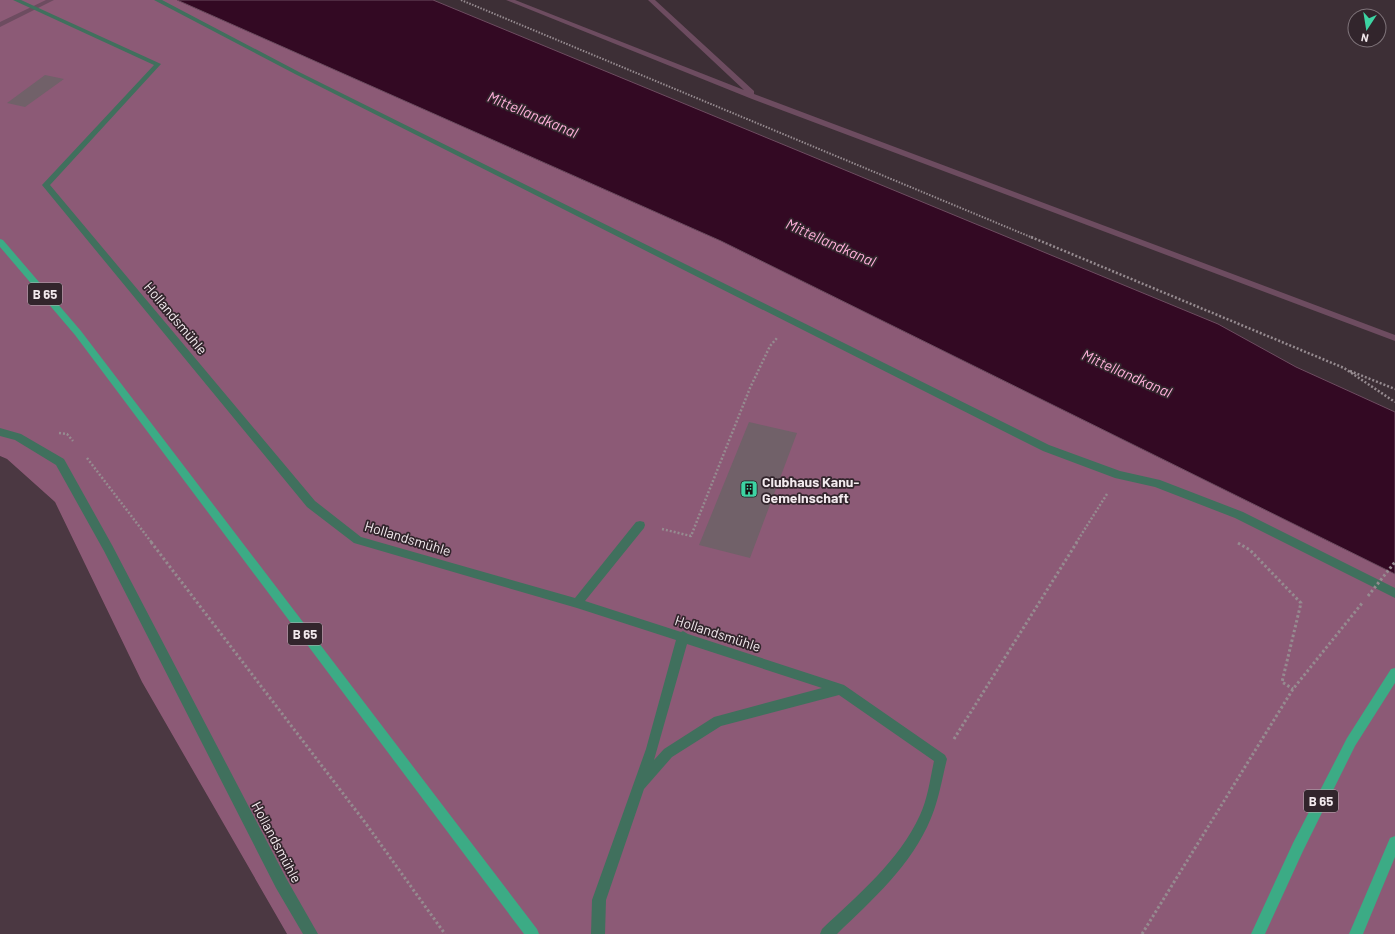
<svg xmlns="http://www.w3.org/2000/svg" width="1395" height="934" viewBox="0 0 1395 934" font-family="Barlow,sans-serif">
<rect width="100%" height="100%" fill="#3d2f36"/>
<path fill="#4b3842" d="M0 456 7 459 55 502 142 682 287 934H0Z"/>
<path fill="#8c5a76" d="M0 0H177L721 241 1395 574V934H287L142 682 55 502 7 459 0 456Z"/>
<path fill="#330923" stroke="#6d4c60" d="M177 0H433L1218 324 1296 367 1395 412V574L721 241Z"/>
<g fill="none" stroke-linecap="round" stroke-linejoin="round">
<path fill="#6d4c60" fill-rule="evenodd" d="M46 0H54L0 27V22Z
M506 0H515L744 90 648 0H655L754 91V94L1395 335V341L752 99Z"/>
</g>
<path fill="#716169" d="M45 75 64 79 25 107 7 103Z
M749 422 797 433 750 558 699 545Z"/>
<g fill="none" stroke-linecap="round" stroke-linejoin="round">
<path stroke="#968b90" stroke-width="2" stroke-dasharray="1.5 1.5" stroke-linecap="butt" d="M461 0 1033 238"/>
<path stroke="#968b90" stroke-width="2.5" stroke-dasharray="2 2" stroke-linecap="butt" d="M1031 237 1344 368 1395 402
M1350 371 1395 389
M59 433 67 434 73 441
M87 458 152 543
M662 529 691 536 750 388 770 346 777 338
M1076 543 1107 494"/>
<path stroke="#968b90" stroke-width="3" stroke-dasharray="2.5 2.5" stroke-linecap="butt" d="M151 542 364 821 445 934
M1238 543 1250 550 1301 603 1282 682 1293 689
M954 739 1077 542
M1142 934 1293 689 1363 602"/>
<path fill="#40705d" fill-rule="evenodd" d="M13 0H21L161 64 50 185 315 501 361 537 575 598 636 522 640 521 644 522 645 525 644 528 585 601 681 632 683 631 688 634 844 685 945 755 947 759C942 779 939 799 931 818 912 865 872 900 837 934H820L822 929C858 895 899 861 920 815 928 798 930 779 934 761L839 695 721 726 672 757 644 789 606 900 605 934H591L592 900 646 749 676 640 577 608 354 543 307 507 42 185 154 65ZM687 644 822 688 714 717 664 749 654 760Z
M154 0H162L299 72 1049 445 1120 471 1160 480 1243 512 1395 588V598L1235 518 1155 487 1115 478 1043 451 295 74Z
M0 428 21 434 64 459 112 545 286 878 318 934H303L276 888 104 551 56 465 15 440 0 436Z"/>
<path fill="#3cab85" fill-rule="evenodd" d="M0 239 3 240 81 331 537 929 539 934H524L75 335 0 247Z
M1395 668V683L1355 746 1303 851 1265 934H1251L1293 843 1347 738 1391 669Z
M1395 836V857L1363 934H1349L1390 838Z"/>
<path stroke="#968b90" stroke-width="3" stroke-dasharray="2.5 2.5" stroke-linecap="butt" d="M1368 596 1395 562"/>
</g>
<defs>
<symbol id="building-square" viewBox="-11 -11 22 22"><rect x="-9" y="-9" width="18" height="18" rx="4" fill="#3dd4a3" stroke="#32252c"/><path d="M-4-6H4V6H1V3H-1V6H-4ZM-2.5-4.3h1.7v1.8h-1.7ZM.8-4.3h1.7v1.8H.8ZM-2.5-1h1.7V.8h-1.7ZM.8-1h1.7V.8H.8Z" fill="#111"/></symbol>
</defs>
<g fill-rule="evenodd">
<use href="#building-square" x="739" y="479" width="20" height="20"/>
</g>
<g text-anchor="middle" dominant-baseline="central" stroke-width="3.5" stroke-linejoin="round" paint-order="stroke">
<g fill="#32252c" stroke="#b9afb4" stroke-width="1">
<rect x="28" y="283" width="34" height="22" rx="3"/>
<rect x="288" y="623" width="34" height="22" rx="3"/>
<rect x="1304" y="790" width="34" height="22" rx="3"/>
</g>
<g font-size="13" font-weight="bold" fill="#f3eaee">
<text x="45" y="294">B 65</text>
<text x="305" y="634">B 65</text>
<text x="1321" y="801">B 65</text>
</g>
<g font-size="14" fill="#f3eaee" stroke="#32252c">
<text transform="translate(176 318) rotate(50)">Hollandsmühle</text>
<text transform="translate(408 538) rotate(17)">Hollandsmühle</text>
<text transform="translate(718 633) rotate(18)">Hollandsmühle</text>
<text transform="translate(277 842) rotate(62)">Hollandsmühle</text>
</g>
<g font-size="14" font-weight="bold" fill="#f3eaee" stroke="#32252c" text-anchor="start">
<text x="762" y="481">Clubhaus Kanu-<tspan x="762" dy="16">Gemeinschaft</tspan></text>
</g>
<g font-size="15" font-style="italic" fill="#feb0da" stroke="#32252c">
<text transform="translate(533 114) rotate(23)">Mittellandkanal</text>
<text transform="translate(831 242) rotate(24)">Mittellandkanal</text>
<text transform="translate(1127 373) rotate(24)">Mittellandkanal</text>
</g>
</g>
<g transform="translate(1367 28) rotate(192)"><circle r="19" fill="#32252c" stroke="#7f747a"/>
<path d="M0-3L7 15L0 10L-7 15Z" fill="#3dd4a3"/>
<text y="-6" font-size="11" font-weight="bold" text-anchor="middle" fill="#f3eaee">N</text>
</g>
</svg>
